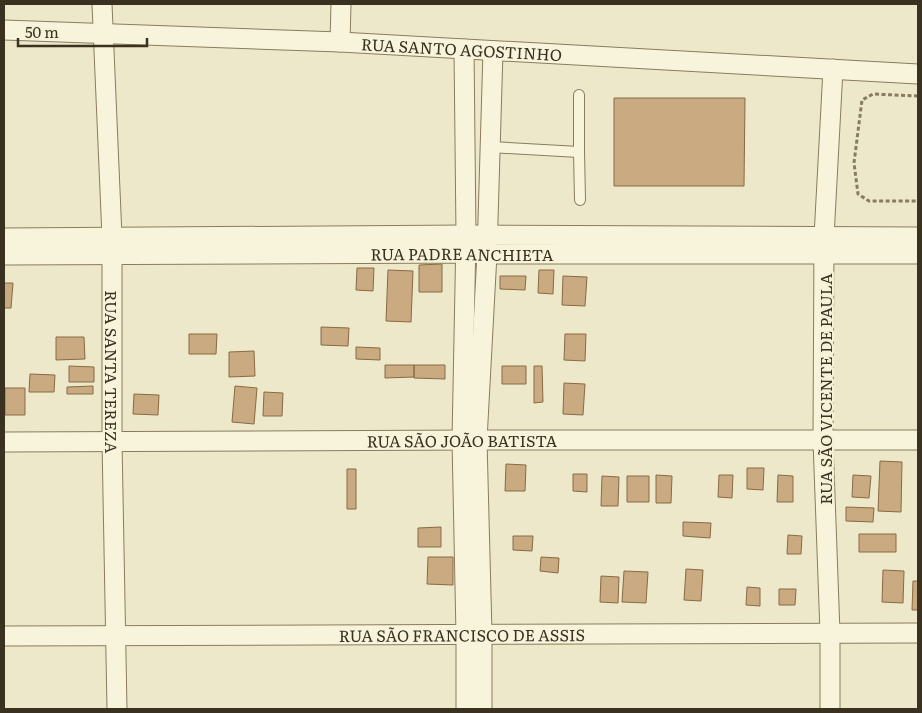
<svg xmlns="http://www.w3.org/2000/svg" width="922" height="713" viewBox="0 0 922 713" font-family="Literata,serif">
<rect width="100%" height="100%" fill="#ede8c9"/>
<path fill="#caaa80" stroke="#886a44" d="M614 98H745L744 186H614Z
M442 264V292H419V265Z
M357 268H374L373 291 356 290Z
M388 270 413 271 411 322 386 321Z
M539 270H554L553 294 538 293Z
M500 276H526L525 290 500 289Z
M563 276 587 277 585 306 562 305Z
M4 283H13L11 308H4Z
M321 327 349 328 348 346 321 345Z
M189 334H217L216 354H189Z
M565 334H586L585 361 564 360Z
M56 337H84L85 359 56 360Z
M356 347 380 348V360L356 359Z
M254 351 255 376 229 377V352Z
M385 365H414V377L385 378Z
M414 365H445V379L414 378Z
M69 366 94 367V382H69Z
M502 366H526V384H502Z
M534 366H542L543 402 534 403Z
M30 374 55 375 54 392H29Z
M564 383 585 384 583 415 563 414Z
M93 386V394H67V387Z
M235 386 257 388 254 424 232 422Z
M5 388H25V415H5Z
M264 392 283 393 282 416H263Z
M134 394 159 395 158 415 133 414Z
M880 461 902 462 901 512 878 511Z
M506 464 526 465 525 491H505Z
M747 468H764L763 490 747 489Z
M347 469H356V509H347Z
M573 474H587V492L573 491Z
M656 475 672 476 671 503H656Z
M719 475H733L732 498 718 497Z
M778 475 793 476V502H777Z
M853 475 871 476 869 498 852 497Z
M602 476 619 477 618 506H601Z
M627 476H649V502H627Z
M846 507 874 508 873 522 846 521Z
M683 522 711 523 710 538 683 536Z
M441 527V547H418V528Z
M859 534H896V552H859Z
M788 535 802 536 801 554H787Z
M513 536H533L532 551 513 550Z
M428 557H453V585L427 584Z
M541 557 559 558 558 573 540 571Z
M686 569 703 570 701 601 684 600Z
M883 570 904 571 903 603 882 602Z
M624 571 648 572 646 603 622 602Z
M601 576 619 577 618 603 600 602Z
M913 581H918V610H912Z
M747 587 760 588V606L746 605Z
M779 589H796L795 605H779Z"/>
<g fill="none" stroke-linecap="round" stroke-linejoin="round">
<defs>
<path id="lane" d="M490 147 579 152V95
M579 152 580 200"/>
<g id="street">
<path id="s1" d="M102 4 112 237V441L117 709"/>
<path id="s2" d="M4 30 340 42 918 74"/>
<path d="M340 42 341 4"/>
<path d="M464 49 466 235 462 440 466 634V709"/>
<path d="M4 238 466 235 918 237"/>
<path id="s3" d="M4 255 466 253 487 254H918"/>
<path id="s4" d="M4 442 477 440H918"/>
<path id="s5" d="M4 636 918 633"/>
<path d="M482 709V634L477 440 487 254 493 51"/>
<path d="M830 709V633L823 440 824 237 833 69"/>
</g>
</defs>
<use href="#lane" stroke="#897c5e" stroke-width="12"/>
<use href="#street" stroke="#897c5e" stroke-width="21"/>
<path stroke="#897c5e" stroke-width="3" stroke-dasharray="4 2.5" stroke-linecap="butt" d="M918 96 873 94 862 100 854 163 858 194 869 201H918"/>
<use href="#lane" stroke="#f8f4dc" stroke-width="10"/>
<use href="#street" stroke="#f8f4dc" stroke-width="19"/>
</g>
<g text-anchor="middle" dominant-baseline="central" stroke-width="4.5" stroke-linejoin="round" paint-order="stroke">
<g font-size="16" fill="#3a3121" stroke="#f5f1d8">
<text stroke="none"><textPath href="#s2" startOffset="458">RUA SANTO AGOSTINHO</textPath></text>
<text stroke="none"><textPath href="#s3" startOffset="458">RUA PADRE ANCHIETA</textPath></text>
<text stroke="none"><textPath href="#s1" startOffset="368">RUA SANTA TEREZA</textPath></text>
<text transform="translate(825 389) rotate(-90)">RUA SÃO VICENTE DE PAULA</text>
<text stroke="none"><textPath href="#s4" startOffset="458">RUA SÃO JOÃO BATISTA</textPath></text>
<text stroke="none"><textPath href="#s5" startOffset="458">RUA SÃO FRANCISCO DE ASSIS</textPath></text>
</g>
</g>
<rect width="922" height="713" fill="none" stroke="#3a3121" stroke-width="10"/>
<path d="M18 38v8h129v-8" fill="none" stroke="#3a3121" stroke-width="2.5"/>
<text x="25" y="38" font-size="15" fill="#3a3121" stroke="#f5f1d8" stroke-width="4" paint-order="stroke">50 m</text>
</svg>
